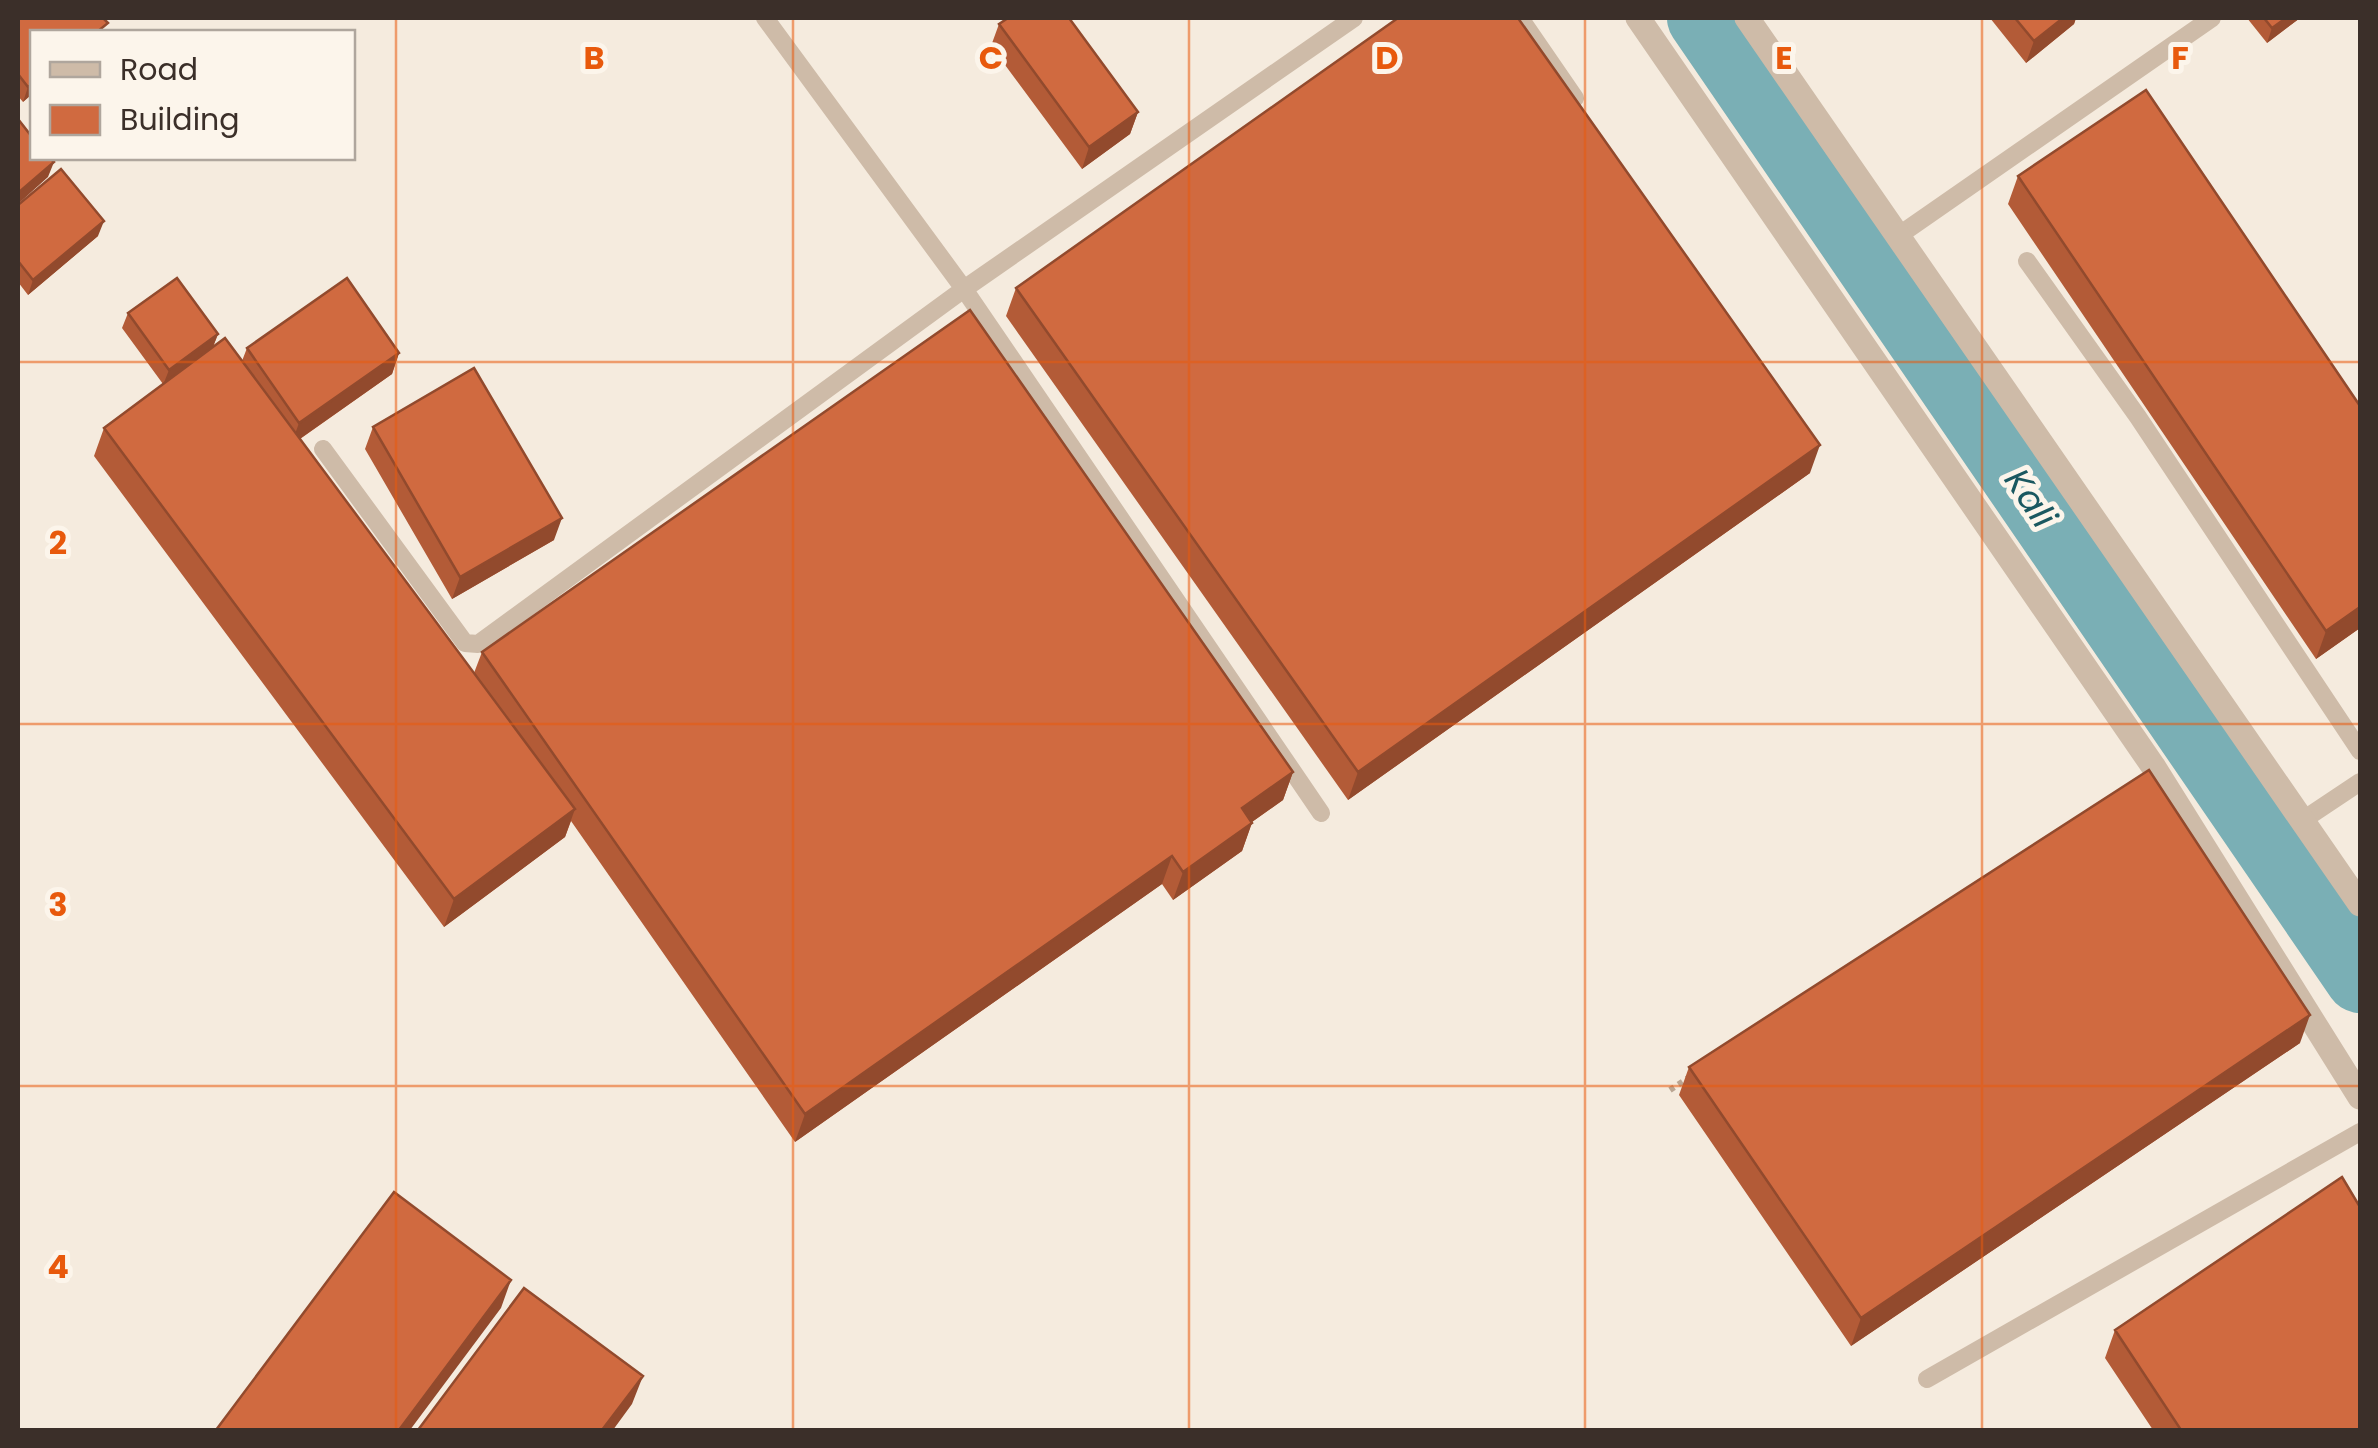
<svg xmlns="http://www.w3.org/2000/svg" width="2378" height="1448" viewBox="0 0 2378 1448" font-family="Poppins,sans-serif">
<rect width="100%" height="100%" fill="#f5ebde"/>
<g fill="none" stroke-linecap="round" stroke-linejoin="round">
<path stroke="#7aafb5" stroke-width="70" d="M1702 18 2360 978"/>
<path stroke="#baa592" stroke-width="6" stroke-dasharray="5 5" stroke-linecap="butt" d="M1670 1090 1691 1076"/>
<path stroke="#cebba8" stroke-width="18" d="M765 18 964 289 1321 813
M1520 18 1575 98
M1898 236 2212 18
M2027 261 2138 417 2360 751
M323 449 465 643 478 644 964 289 1354 18
M2303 820 2360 782
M1927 1379 2360 1132"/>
<path stroke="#cebba8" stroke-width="25" d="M1638 18 2153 766 2360 1097
M1747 18 2360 904"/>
</g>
<path fill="#b35b37" d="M18 18 32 94 23 102 18 96Z
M1990 18H2076L2074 24 2026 63Z
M2247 18H2300L2267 43Z
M999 24 1138 112 1130 134 1082 169 991 46Z
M2018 176 2360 628 2316 659 2008 204Z
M18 205 98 236 28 295 18 282Z
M1016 288 1810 473 1348 800 1006 316Z
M128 313 218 334 213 347 242 361 247 348 399 353 392 374 300 439 474 673 482 652 1293 772 1283 800 1252 822 1242 851 1173 900 1162 884 795 1142 571 821 565 837 444 927 94 456 104 428 163 384 122 328Z
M373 427 554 540 452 599 365 449Z
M2300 1043 1851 1346 1679 1095 1689 1067Z
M2115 1330 2360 1430H2153L2105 1358Z"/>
<path fill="#924a2d" d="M2063 18H2076L2074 24 2026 63 2034 41Z
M2286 18H2300L2267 43 2272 28Z
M32 84V94L23 102 28 87Z
M1138 112 1130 134 1082 169 1089 147Z
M54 162 48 177 18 204V193Z
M104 221 98 236 28 295 33 280Z
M218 334 212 349 163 385 169 370Z
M399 353 392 374 291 445 299 423Z
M1820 445 1810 473 1348 800 1358 772Z
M562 518 554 540 452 599 460 577Z
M2360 607V628L2316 659 2326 631Z
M1293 772 1283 800 1232 836 1242 808Z
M575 809 565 837 444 927 454 899Z
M1252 823 1242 851 1173 900 1183 872Z
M1172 856 1162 884 795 1142 805 1114Z
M2310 1015 2300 1043 1851 1346 1861 1318Z
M511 1280 501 1308 410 1430H399Z
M643 1376 632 1404 613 1430H602Z"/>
<path fill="#d06a40" stroke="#924a2d" stroke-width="2.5" d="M18 18H103L108 23 97 32H32V84L28 87 18 74Z
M1008 18H1069L1138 112 1089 147 999 24Z
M1398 18H1518L1820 445 1358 772 1016 288Z
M2015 18H2063L2034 41Z
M2264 18H2286L2272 28Z
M2146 90 2360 406V607L2326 631 2018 176Z
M18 119 32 137V158H50L54 162 18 193Z
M61 169 104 221 33 280 18 261V205Z
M177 278 218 334 169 370 128 313Z
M347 278 399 353 299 423 247 348Z
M970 310 1293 772 1242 808 1252 823 1183 872 1172 856 805 1114 482 652Z
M225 338 575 809 454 899 104 428Z
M474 368 562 518 460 577 373 427Z
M2149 770 2310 1015 1861 1318 1689 1067Z
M2342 1177 2360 1207V1430H2181L2115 1330Z
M394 1192 511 1280 399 1430H216Z
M524 1288 643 1376 602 1430H418Z"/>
<path fill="none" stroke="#e8590c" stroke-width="2.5" stroke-opacity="0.55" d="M396 18V1430M793 18V1430M1189 18V1430M1585 18V1430M1982 18V1430M18 362H2360M18 724H2360M18 1086H2360"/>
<g text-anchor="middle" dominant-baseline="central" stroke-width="10" stroke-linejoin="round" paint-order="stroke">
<g font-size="35" font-style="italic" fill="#1a5860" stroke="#fcf5eb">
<text transform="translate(2031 498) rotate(56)">Kali</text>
</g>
</g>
<g font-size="32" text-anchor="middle" font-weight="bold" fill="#e8590c" stroke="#fcf5eb" stroke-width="10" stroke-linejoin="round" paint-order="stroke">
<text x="594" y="69">B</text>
<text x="991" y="69">C</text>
<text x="1387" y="69">D</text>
<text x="1784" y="69">E</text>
<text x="2180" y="69">F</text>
<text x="58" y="554">2</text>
<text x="58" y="916">3</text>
<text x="58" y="1278">4</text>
</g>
<rect width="2378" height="1448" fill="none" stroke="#3b2f29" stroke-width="40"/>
<rect x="30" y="30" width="325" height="130" fill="#fcf5eb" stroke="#afa69d" stroke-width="2.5"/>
<rect x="50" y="62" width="50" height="15" fill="#cebba8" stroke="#afa69d" stroke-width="2.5"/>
<text x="120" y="80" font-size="30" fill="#3b2f29">Road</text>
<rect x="50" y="105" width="50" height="30" fill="#d06a40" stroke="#afa69d" stroke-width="2.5"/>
<text x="120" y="130" font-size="30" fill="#3b2f29">Building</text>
</svg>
